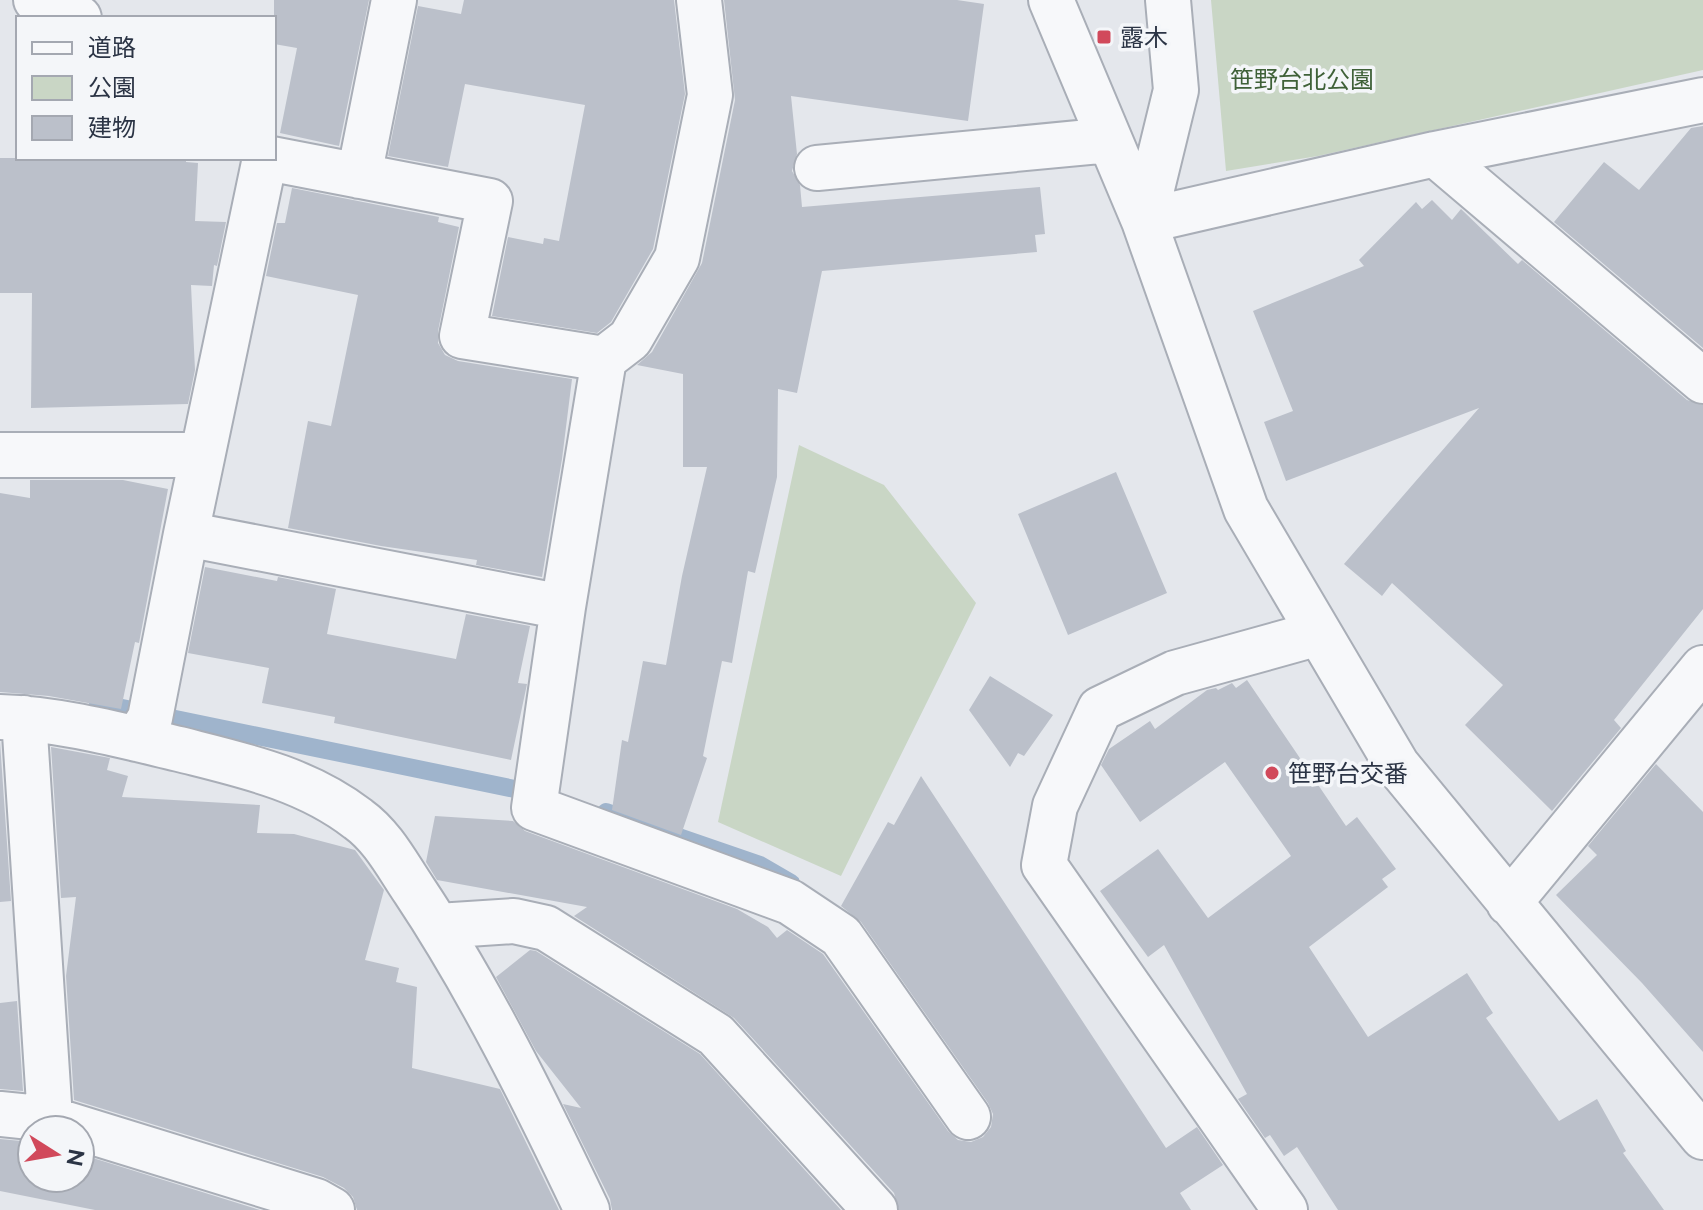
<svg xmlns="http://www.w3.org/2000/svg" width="1703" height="1210" viewBox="0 0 1703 1210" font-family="Raleway,'Noto Sans JP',sans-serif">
<rect width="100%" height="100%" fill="#e4e7ec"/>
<path fill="#c9d6c5" d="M1211 0H1703V70L1318 156 1226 171Z
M799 445 884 485 976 603 841 876 718 822Z"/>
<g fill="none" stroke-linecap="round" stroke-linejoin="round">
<path stroke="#9fb4cc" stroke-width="18" d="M98 703 539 794
M606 812 760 865 791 883"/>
</g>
<path fill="#bbc0ca" d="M274 0H369L339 146 280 133 297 48 274 44Z
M464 0H674L685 94 653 249 611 322 597 333 492 316 508 237 543 244 544 238 559 241 585 105 465 84 448 167 388 156 418 6 461 14Z
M724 0H957L984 4 968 121 791 96 797 154 792 171 800 185 802 207 1040 187 1045 234 1035 235 1037 252 822 271 797 393 778 389 777 477 755 573 748 571 732 663 722 661 703 756 707 758 681 835 612 810 622 740 628 742 643 661 666 665 682 576 707 467H683V374L637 365 652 352 702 263 735 100Z
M1703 126V348L1554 222 1604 162 1639 190 1691 128Z
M0 158H186V162L198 163 195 221 226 222 217 266 214 265 212 286 191 285 195 370 188 404 31 408 32 293H0Z
M292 188 439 217 438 222 459 227 438 331V343L445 355 458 361 572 379 562 459 542 577 476 565 477 560 381 546 288 528 308 421 331 426 358 295 266 276 277 223H285Z
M1432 200 1452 220 1461 209 1518 264 1522 260 1687 400 1703 405V609L1614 720 1621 728 1552 811 1465 725 1503 685 1392 583 1382 596 1344 564 1479 408 1286 481 1264 422 1293 411 1253 311 1364 266 1359 260 1416 202 1422 209Z
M1116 472 1167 593 1068 635 1018 514Z
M30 480H123L168 489 139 643 135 642 121 709 49 696 0 692V493L30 498Z
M205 567 277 581 278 577 336 589 327 634 456 659 466 614 530 626 518 683 527 684 511 760 334 723 335 717 262 703 269 668 188 653Z
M990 676 1053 715 1024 756 1018 753 1010 767 969 710Z
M1247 680 1346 826 1357 817 1396 869 1382 879 1388 887 1309 947 1368 1037 1467 973 1493 1013 1486 1018 1559 1121 1597 1099 1626 1151 1623 1153 1664 1210H1338L1297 1147 1284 1156 1270 1135 1265 1138 1238 1099 1247 1094 1164 945 1148 957 1100 891 1158 849 1208 918 1291 856 1225 762 1140 822 1101 765 1109 749 1150 721 1155 729 1207 690 1216 688 1218 690 1232 683 1236 688Z
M0 742 11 901 0 902Z
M51 747 110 758 107 770 128 776 122 797 260 805 257 833 294 834 355 850 384 890 365 960 399 968 396 982 417 987 412 1068 500 1089 559 1210H357L353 1197 344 1188 323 1177 74 1100 66 976 76 897 61 898Z
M1656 764 1703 812V1052L1642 983 1556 895 1597 855 1588 846Z
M921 776 1166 1148 1197 1127 1223 1165 1180 1193 1191 1210H899L894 1193 734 1018 574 916 587 907 437 880 426 862 435 816 513 821 525 831 737 909 768 927 777 938 787 930 823 954 948 1131 958 1140 971 1142 983 1137 991 1127 993 1114 988 1103 861 922 841 906 888 822 894 825Z
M530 950 536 951 700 1054 841 1210H612L610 1199 563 1104 581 1108 536 1051 496 977Z
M17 1001 23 1091 0 1089V1003Z
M0 1139 32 1142V1178H80V1154L260 1210H95L0 1191Z"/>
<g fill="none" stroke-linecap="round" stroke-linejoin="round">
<defs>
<path id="minor" d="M36 0 79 18
M699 0 710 95 677 258 630 339 604 359 563 607 534 808 790 902 841 936 968 1117
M1051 0 1144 221 1246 509 1397 765 1703 1137
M1168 0 1176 90 1144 221 1435 154 1703 100
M1435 154 1703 381
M267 158 490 201 462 336 604 359
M817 168 1110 140
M359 176 394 0
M0 455H202
M186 534 563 607
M0 717C61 719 120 735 179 749 242 765 305 778 358 819 383 837 397 865 414 890 480 989 536 1103 587 1210
M24 718 50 1119
M137 739 150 718 186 534 265 158
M1509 903 1703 668
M438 926 514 921 546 928 716 1035 875 1210
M0 1114 50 1119 316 1201 332 1210
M1285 1210 1044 865 1055 806 1100 709 1175 673 1319 633"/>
</defs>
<use href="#minor" stroke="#a9aeb7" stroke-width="48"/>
<use href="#minor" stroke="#f7f8fa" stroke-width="44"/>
</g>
<g fill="#d1495b" stroke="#f4f6f9" stroke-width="3">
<rect x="1096" y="29" width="16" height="16" rx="4"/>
<circle cx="1272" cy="773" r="8"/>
</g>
<g text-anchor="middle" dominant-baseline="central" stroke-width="7" stroke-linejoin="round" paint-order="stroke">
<g font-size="24" fill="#2b3445" stroke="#f4f6f9" text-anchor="start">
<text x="1120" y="37">露木</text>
<text x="1288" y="773">笹野台交番</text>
</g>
<g font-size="24" fill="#3f6138" stroke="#f4f6f9">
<text x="1302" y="79">笹野台北公園</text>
</g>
</g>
<rect x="16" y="16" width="260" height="144" fill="#f4f6f9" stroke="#a4a8b1" stroke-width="2"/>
<rect x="32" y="42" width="40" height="12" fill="#f7f8fa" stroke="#a4a8b1" stroke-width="2"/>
<text x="88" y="56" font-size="24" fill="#2b3445">道路</text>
<rect x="32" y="76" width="40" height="24" fill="#c9d6c5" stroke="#a4a8b1" stroke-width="2"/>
<text x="88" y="96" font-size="24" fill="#2b3445">公園</text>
<rect x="32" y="116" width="40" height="24" fill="#bbc0ca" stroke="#a4a8b1" stroke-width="2"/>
<text x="88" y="136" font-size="24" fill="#2b3445">建物</text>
<g transform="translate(56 1154) rotate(101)"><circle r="38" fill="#f4f6f9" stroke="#a4a8b1" stroke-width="2"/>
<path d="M0-6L14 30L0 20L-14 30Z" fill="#d1495b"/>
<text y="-12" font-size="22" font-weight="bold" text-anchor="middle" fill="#2b3445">N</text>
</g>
</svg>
